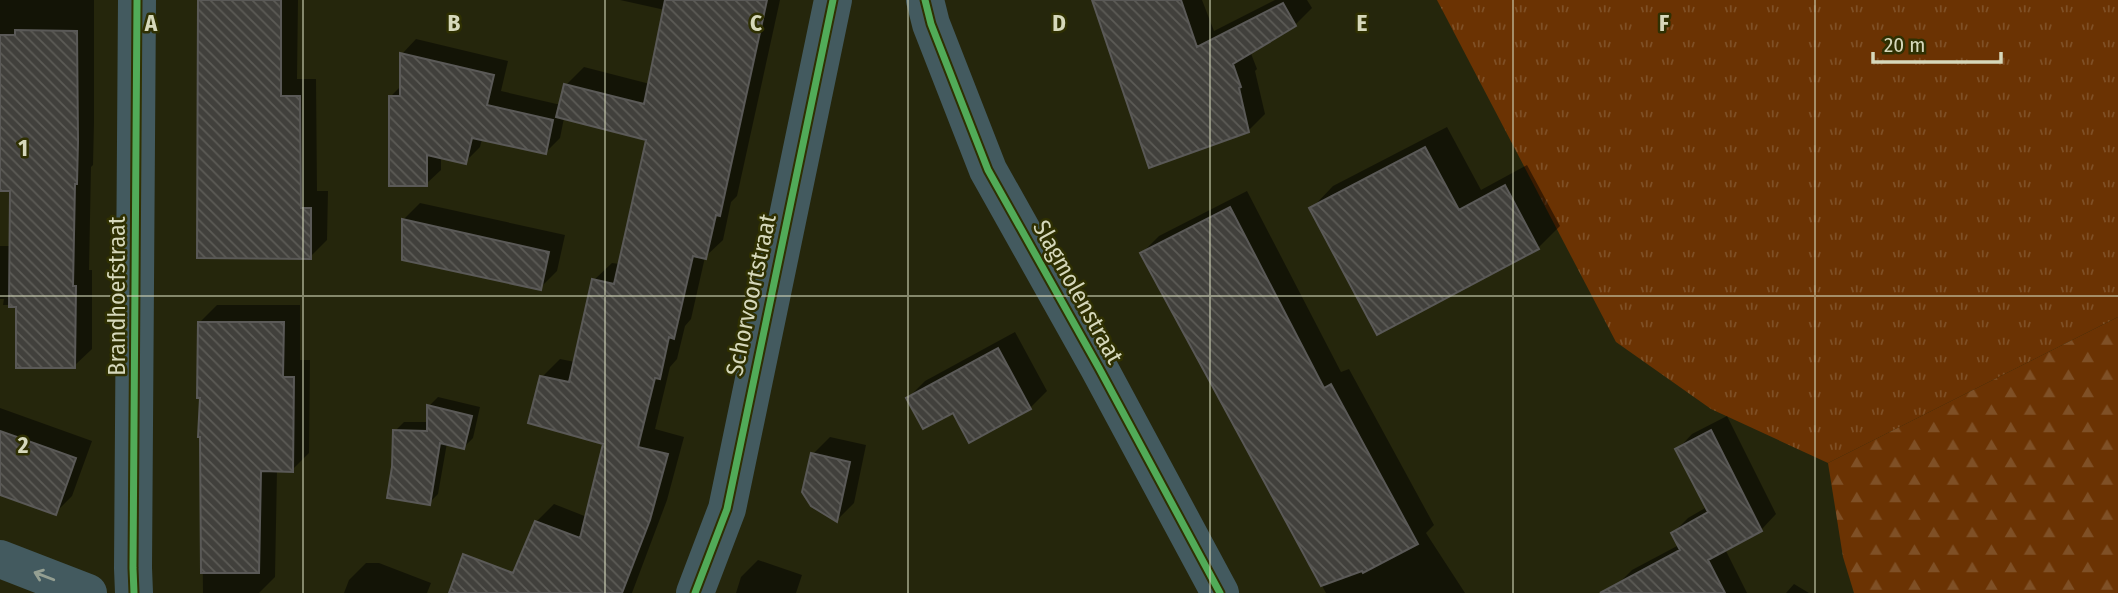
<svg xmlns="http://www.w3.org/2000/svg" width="2118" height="593" viewBox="0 0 2118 593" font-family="'Fira Sans Condensed',sans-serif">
<defs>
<pattern id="grass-tufts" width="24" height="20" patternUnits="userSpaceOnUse" patternTransform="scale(1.75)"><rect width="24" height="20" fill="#6b3303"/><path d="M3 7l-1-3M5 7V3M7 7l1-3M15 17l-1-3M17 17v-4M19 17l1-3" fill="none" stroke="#7f5026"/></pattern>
<pattern id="forest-firs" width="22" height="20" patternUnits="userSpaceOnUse" patternTransform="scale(1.75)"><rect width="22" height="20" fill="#6b3303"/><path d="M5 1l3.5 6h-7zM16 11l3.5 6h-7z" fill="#7f5026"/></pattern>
<pattern id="building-back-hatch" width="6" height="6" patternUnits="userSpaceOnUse" patternTransform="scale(1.75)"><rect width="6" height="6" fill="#41403c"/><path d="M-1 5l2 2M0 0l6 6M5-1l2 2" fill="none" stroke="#5c5b56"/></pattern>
</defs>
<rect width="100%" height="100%" fill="#25260c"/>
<path fill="url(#grass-tufts)" d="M1437 0H2118V317L1828 463 1711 409 1616 342Z"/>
<path fill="url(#forest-firs)" d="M2118 317V593H1854L1843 557 1828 463Z"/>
<path fill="#0007" d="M0 0H94V123L93 165 91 167 89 270H92V349L74 366 18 305H3L4 299H0V246H11L12 189H0Z
M200 0H298L297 79H316L317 191H328L327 240 310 257Z
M620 0H780L737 196 731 202 723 240 705 257 691 319 685 326 677 359 670 367 655 429 684 437 667 500 632 593H520L536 522 554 504 587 517 605 443 542 377 560 359 575 362 594 280 612 263 620 264 648 138 564 118 560 138 545 153 482 139 480 147 465 162 441 156V170L426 184 391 96 402 85V54L416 39 508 61 501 91 561 105 566 85 584 67 650 84 665 10Z
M1094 0H1202L1214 31 1275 0H1307L1312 8 1295 25 1250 51 1257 69 1255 71 1265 114 1248 131Z
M1447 127 1481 190 1527 165 1560 226 1538 248 1312 208 1333 186Z
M1247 191 1341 372 1349 369 1434 525 1426 533 1465 593H1326L1142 253 1159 236Z
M420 203 565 235 557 271 540 288 403 220Z
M217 305H300V360H310L309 453 292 470H277L275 577 259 593H203L200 322Z
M1015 332 1047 391 1030 408 953 410 908 398 925 381Z
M438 397 480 407 473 438 464 447 447 443 438 494 429 503 394 467 395 431 404 422H429V406Z
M0 408 92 441 72 496 55 513 0 493Z
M1727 416 1776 514 1761 530 1725 549 1747 593H1621L1617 585 1632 570 1679 545 1673 533 1688 518 1707 507 1677 450 1692 434Z
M830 437 866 445 854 503 837 520 813 454Z
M758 560 802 575 796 593H736L741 577Z
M366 563H379L431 583 427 593H344L349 580Z
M1794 584 1809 593H1786Z"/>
<path fill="url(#building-back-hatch)" stroke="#5a5957" stroke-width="2" d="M198 0H281V96H300L301 208H311V259L197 258Z
M665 0H767L720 216 716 215 706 259 693 256 674 339 669 337 660 379 655 378 638 447 668 454 650 520 622 593H449L463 554 513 573 535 521 580 538 603 444 528 423 540 376 569 382 592 279 614 284 646 140 556 117 564 84 644 104Z
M1092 0H1181L1197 47 1283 3 1296 26 1233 64 1241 87 1239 88 1249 132 1149 168Z
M15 30 77 31 78 141 77 184H75L73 286H76L75 368H16V307H9L10 191H0V35H15Z
M400 53 494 75 487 105 553 120 546 154 472 138 466 164 427 155V186H389V96H400Z
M1425 147 1459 210 1505 185 1539 249 1377 335 1309 208Z
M1230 207 1324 388 1331 384 1418 544 1363 573 1362 571 1321 586 1140 253Z
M402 219 549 252 541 290 402 260Z
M198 322H284L283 377H294L293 472 261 471 259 573H201L200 437H198L200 398H197Z
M998 348 1031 409 969 443 953 413 923 429 906 398Z
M427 405 472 416 464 449 440 443 430 505 387 498 392 467 393 430 427 431Z
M1711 430 1762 531 1708 560 1725 593H1600L1680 550 1671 533 1708 512 1675 449Z
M0 431 76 458 56 515 0 495Z
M811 453 850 462 837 522 811 506 802 492Z"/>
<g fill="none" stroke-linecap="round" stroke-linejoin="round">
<path stroke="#435a5f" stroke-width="38" d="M925 0 931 24 988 170 1099 368 1220 593
M0 559 88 593
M134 593 133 568 137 0
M695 593 727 509 833 0"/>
<defs>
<path id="cycleway" d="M925 0 931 24 988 170 1099 368 1220 593
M134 593 133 568 137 0
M695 593 727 509 833 0"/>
</defs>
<use href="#cycleway" stroke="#2f3002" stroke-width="11"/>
<use href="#cycleway" stroke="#51ab58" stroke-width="7"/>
</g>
<defs><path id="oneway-shaft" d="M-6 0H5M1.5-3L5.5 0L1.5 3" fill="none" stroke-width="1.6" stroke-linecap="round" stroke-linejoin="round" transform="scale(1.75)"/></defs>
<use stroke="#949f92" href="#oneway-shaft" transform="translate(44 576) rotate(-159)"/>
<path fill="none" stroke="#d6d8bb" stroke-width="2" stroke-opacity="0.55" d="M303 0V593M605 0V593M908 0V593M1210 0V593M1513 0V593M1815 0V593M0 296H2118"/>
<g text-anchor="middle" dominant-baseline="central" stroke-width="5" stroke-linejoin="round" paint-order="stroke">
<g font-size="24" fill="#d6d8bb" stroke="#2f3002">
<text transform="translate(1078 292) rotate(61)">Slagmolenstraat</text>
<text transform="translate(751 295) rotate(-78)">Schorvoortstraat</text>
<text transform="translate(117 296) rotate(-90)">Brandhoefstraat</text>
</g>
</g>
<g font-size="23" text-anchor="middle" font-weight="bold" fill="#d6d8bb" stroke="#2f3002" stroke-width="5" stroke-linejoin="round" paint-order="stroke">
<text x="151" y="31">A</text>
<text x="454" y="31">B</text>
<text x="756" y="31">C</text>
<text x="1059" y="31">D</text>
<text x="1362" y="31">E</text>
<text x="1664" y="31">F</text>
<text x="23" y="156">1</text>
<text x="23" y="453">2</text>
</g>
<path d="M1873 52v10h128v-10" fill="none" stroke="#d6d8bb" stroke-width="3.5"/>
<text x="1884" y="52" font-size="21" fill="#d6d8bb" stroke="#2f3002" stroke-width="5" paint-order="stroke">20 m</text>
</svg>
